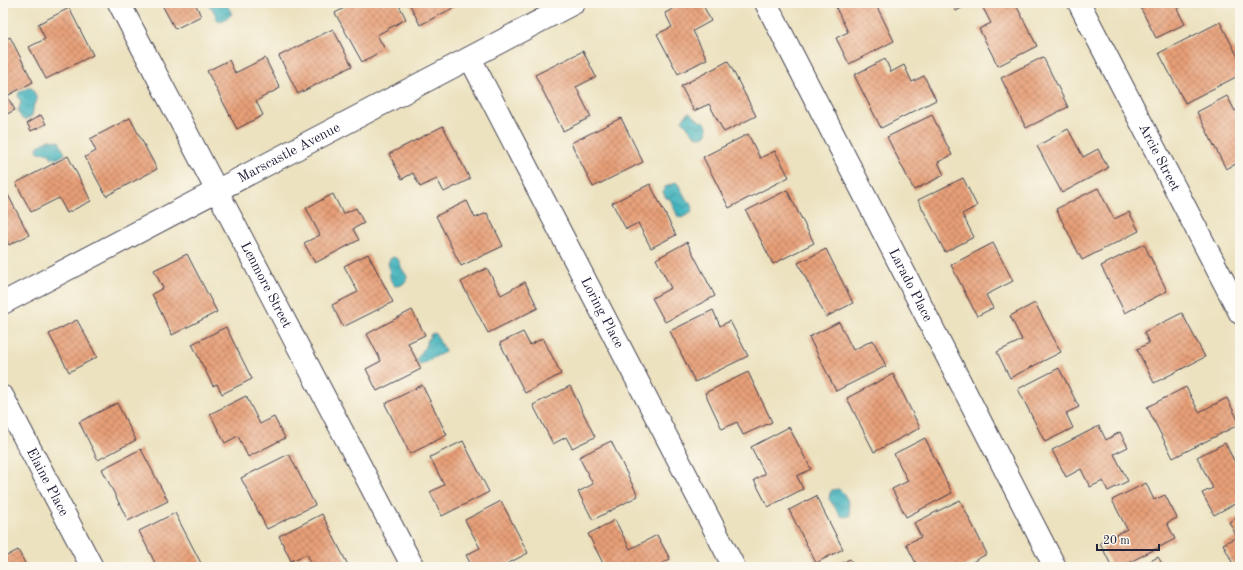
<svg xmlns="http://www.w3.org/2000/svg" width="1243" height="570" viewBox="0 0 1243 570" font-family="'Old Standard TT',serif">
<defs>
<pattern id="water-waves" width="16" height="10" patternUnits="userSpaceOnUse"><rect width="16" height="10" fill="#43b3bd"/><path d="M0 5q4-4 8 0t8 0" fill="none" stroke="#38919b"/></pattern>
<pattern id="building-cross-hatch" width="8" height="8" patternUnits="userSpaceOnUse"><rect width="8" height="8" fill="#e79f77"/><path d="M0 0l8 8M0 8l8-8" fill="none" stroke="#bb8163"/></pattern>
</defs>
<rect width="100%" height="100%" fill="#fbf7ec"/>
<filter id="ink" filterUnits="userSpaceOnUse"><feTurbulence type="fractalNoise" baseFrequency=".025" numOctaves="2"/><feDisplacementMap in="SourceGraphic" scale="8" xChannelSelector="R" yChannelSelector="G"/><feConvolveMatrix kernelMatrix="1 2 1 2 8 2 1 2 1" color-interpolation-filters="sRGB"/></filter>
<filter id="wash" filterUnits="userSpaceOnUse"><feTurbulence type="fractalNoise" baseFrequency=".012" numOctaves="4" result="noise"/><feDisplacementMap in="SourceGraphic" scale="16" xChannelSelector="R" yChannelSelector="G"/><feGaussianBlur stdDeviation="0.9" result="paint"/><feColorMatrix in="noise" values="0 0 0 0 0 0 0 0 0 0 0 0 0 0 0 0 0 1.4 0 .05"/><feComposite in="paint" operator="in"/></filter>
<g filter="url(#wash)">
<rect width="100%" height="100%" fill="#ece2c0"/>
<path fill="url(#water-waves)" stroke="#326a7c" d="M205 3H226L232 14 221 22 219 21H217L215 17 216 16 212 8Z
M28 88H32L37 99 36 103 34 104 32 116 25 120 22 119 18 112 21 102 18 96 19 92Z
M689 112 701 122 704 121C711 130 708 140 695 136L682 120Z
M49 140 59 141 65 154 57 159 51 157 49 153 38 152 37 148 38 146Z
M676 182 678 184 688 202H690L693 207 691 213 681 218 678 217 670 199 666 198 663 192 665 187Z
M393 257 398 259 402 269 407 276C406 283 402 286 395 286 387 279 391 272 388 263L390 259Z
M435 333 445 351V352L420 365 418 364 416 360 422 352 431 334Z
M838 489C847 493 850 506 850 516L844 517 841 516 829 499 830 493 832 490Z"/>
<g id="blocks">
<path fill="url(#building-cross-hatch)" d="M161 3H195L201 16 175 29Z
M353 3H398L406 19 377 35 385 49 362 62 335 13Z
M409 3H463L420 25Z
M684 3H702L711 21 693 31 707 59 678 74 657 34 672 27 665 13Z
M846 3H875L894 41 849 64 836 38 848 32 836 8Z
M952 3H971L956 11Z
M992 3H1015L1037 46 998 66 979 29 991 23 983 8Z
M1138 3H1188L1177 9 1185 24 1156 38Z
M69 8 93 55 46 79 29 47 45 39 38 24Z
M1220 22 1240 61V75L1185 103 1159 53Z
M333 29 352 66 298 94 279 56Z
M10 37 33 82 7 96 15 110 3 116V41Z
M583 51 596 77 576 87 591 117 563 131 535 75Z
M1043 57 1068 107 1026 128 1001 78Z
M265 58 280 88 256 101 263 115 237 129 207 71 229 60 235 73Z
M885 59 891 72 904 65 912 82 924 76 936 100 881 128 854 75Z
M728 61 756 116 724 132 709 104 694 111 681 86Z
M1227 96 1235 111 1240 108V162L1226 169 1197 112Z
M41 115 46 124 31 131 27 123Z
M932 115 952 155 938 162 944 175 914 190 887 137Z
M130 118 157 169 106 196 85 157 96 151 90 139Z
M621 118 643 162 593 187 571 143Z
M443 126 470 179 444 192 437 179 420 187 413 173 402 179 389 154Z
M1068 129 1083 157 1098 149 1108 168 1062 193 1037 146Z
M748 134 760 158 775 151 789 177 729 208 703 157Z
M68 156 91 201 67 213 59 198 31 212 16 183Z
M963 178 977 206 962 214 974 237 945 252 918 200Z
M650 184 676 235 651 248 638 223 626 229 612 203Z
M1098 188 1114 219 1129 212 1139 231 1082 260 1056 209Z
M787 190 814 243 773 264 746 211Z
M6 191 29 235 9 245 3 234V192Z
M333 194 343 214 356 208 364 223 353 229 359 240 315 263 304 243 320 235 306 208Z
M467 201 475 218 487 213 503 246 461 266 436 216Z
M687 242 715 296 665 322 652 298 671 288 656 259Z
M993 243 1013 281 986 295 993 308 977 316 951 265Z
M1144 244 1167 291 1125 313 1101 266Z
M826 249 853 303 826 317 798 263Z
M187 254 217 312 172 335 152 294 163 288 154 270Z
M368 254 393 302 343 327 332 305 358 292 344 266Z
M487 268 501 295 525 282 538 308 488 333 461 282Z
M1035 303 1061 352 1010 378 997 352 1022 340 1010 316Z
M412 310 425 335 408 343 421 369 377 391 366 369 381 361 367 334Z
M713 310 720 326 730 321 748 356 695 382 670 331Z
M1182 313 1205 357 1154 383 1137 349 1149 343 1144 332Z
M77 320 97 357 69 372 49 334Z
M839 322 853 350 873 340 886 366 836 391 809 337Z
M226 327 252 379 222 394 217 384 213 386 192 344Z
M523 332 530 345 543 338 561 374 525 393 500 343Z
M1059 368 1079 407 1066 413 1073 428 1045 442 1018 389Z
M748 372 772 422 743 435 737 422 722 429 705 393Z
M893 374 920 428 874 452 847 398Z
M422 385 447 435 410 454 385 404Z
M570 386 595 437 572 448 566 437 553 444 533 405Z
M1186 387 1199 412 1227 398 1240 424 1173 458 1147 407Z
M246 396 260 424 274 417 285 438 248 457 238 436 225 443 210 414Z
M117 403 136 440 98 460 79 422Z
M1099 426 1106 440 1120 432 1128 447 1114 454 1128 481 1108 491 1103 481 1090 487 1081 469 1066 477 1052 450Z
M789 427 811 469 797 476 803 489 768 507 754 480 765 474 751 447Z
M925 438 952 493 906 517 892 489 908 481 894 454Z
M463 441 489 492 442 516 430 492 444 485 430 457Z
M611 441 638 496 593 520 578 492 593 484 579 457Z
M1225 443 1239 470 1240 469V501L1214 515 1202 493 1213 488 1197 457Z
M141 449 168 501 128 521 102 469Z
M289 454 315 505 267 529 241 478Z
M1146 483 1154 500 1165 495 1177 518 1167 523 1175 539 1120 567H1112L1100 543 1127 529 1112 500Z
M816 496 843 549 816 563 789 510Z
M960 500 987 554 963 567H936L935 565 930 567H918L906 544 921 537 914 523Z
M501 501 528 553 501 567H472L466 555 480 548 465 520Z
M175 513 202 565 199 567H157L139 531Z
M322 514 349 567H313L307 554 291 561 279 536Z
M1240 516V563L1234 566 1223 544 1237 537 1229 522Z
M615 520 630 549 657 535 670 559 655 567H605L588 534Z
M18 550 27 567H3V558Z
M1158 557 1164 567H1139Z
M850 559 855 567H834Z"/>
</g>
</g>
<g filter="url(#ink)">
<use href="#blocks" fill-opacity="0" stroke="#403f4f" stroke-width="1"/>
<g fill="none" stroke-linecap="round" stroke-linejoin="round">
<defs>
<g id="minor">
<path id="s1" d="M119 3 413 567"/>
<path id="s2" d="M766 3 1055 567"/>
<path id="s3" d="M1079 3 1240 313"/>
<path id="s4" d="M470 58 734 567"/>
<path id="s5" d="M3 303 574 3"/>
<path id="s6" d="M3 397 92 567"/>
</g>
</defs>
<use href="#minor" stroke="#403f4f" stroke-width="24"/>
<use href="#minor" stroke="#fff" stroke-width="22"/>
</g>
</g>
<g text-anchor="middle" dominant-baseline="central" stroke-width="3" stroke-linejoin="round" paint-order="stroke">
<g font-size="14" fill="#22223b" stroke="#fbf7ec">
<text stroke="none"><textPath href="#s5" startOffset="323">Marscastle Avenue</textPath></text>
<text stroke="none"><textPath href="#s3" startOffset="174">Arcie Street</textPath></text>
<text stroke="none"><textPath href="#s1" startOffset="318">Lenmore Street</textPath></text>
<text stroke="none"><textPath href="#s2" startOffset="317">Larado Place</textPath></text>
<text stroke="none"><textPath href="#s4" startOffset="287">Loring Place</textPath></text>
<text stroke="none"><textPath href="#s6" startOffset="96">Elaine Place</textPath></text>
</g>
</g>
<rect width="1243" height="570" fill="none" stroke="#fbf7ec" stroke-width="16"/>
<path d="M1097 544v6h62v-6" fill="none" stroke="#22223b" stroke-width="2"/>
<text x="1103" y="544" font-size="12" fill="#22223b" stroke="#fbf7ec" stroke-width="3" paint-order="stroke">20 m</text>
</svg>
